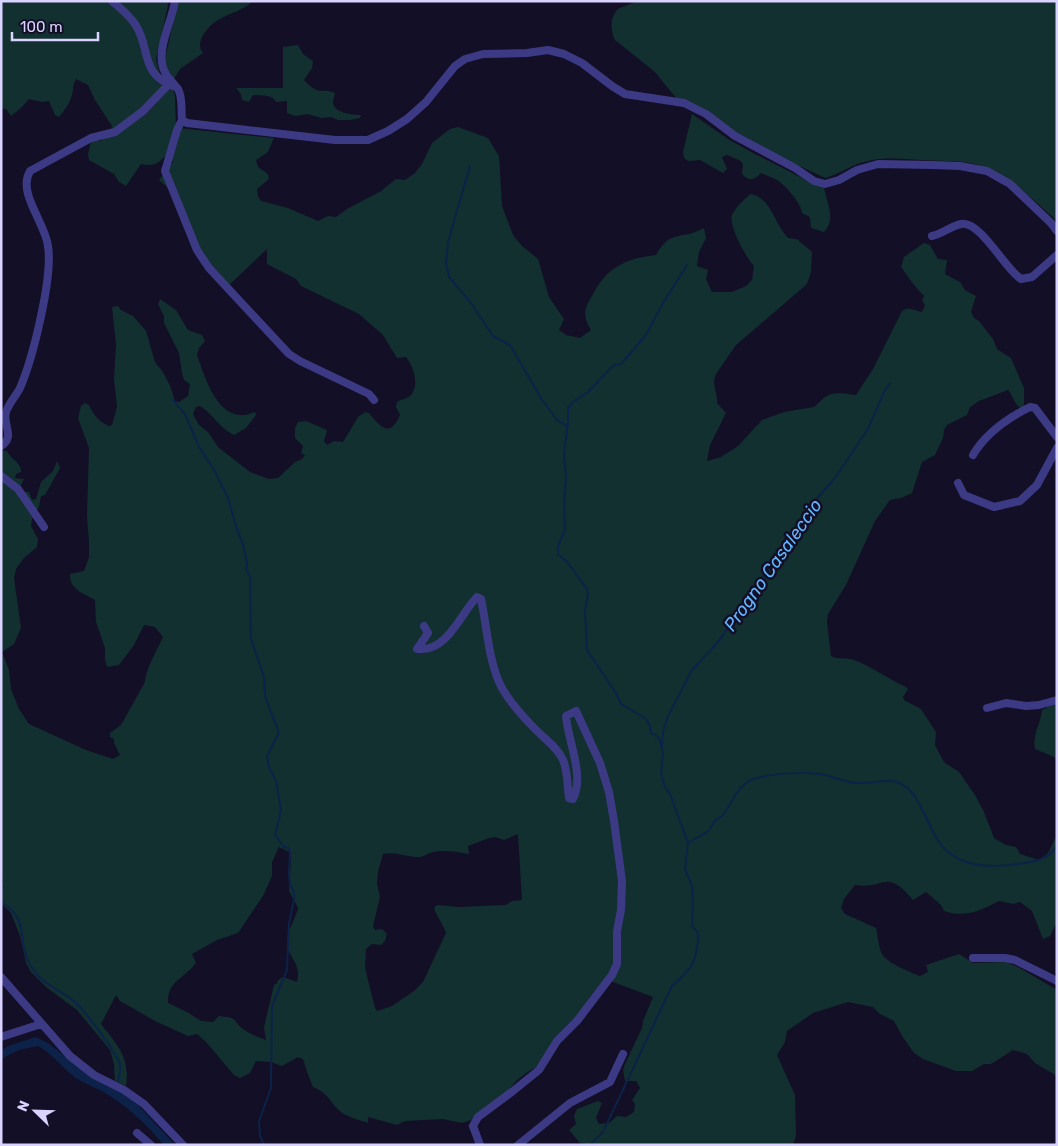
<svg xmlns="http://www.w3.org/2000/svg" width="1058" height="1146" viewBox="0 0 1058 1146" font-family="Rubik,sans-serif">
<rect width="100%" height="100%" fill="#130f26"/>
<path fill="#12302f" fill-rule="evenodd" d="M1 1H169L156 59 160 75 173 89 175 96 176 126 178 128 274 138 268 152 256 160 258 167 268 174 269 179 257 189 258 196 261 201 288 208 318 221 328 216 336 217 347 209 381 191 396 179 405 180 415 173 422 164 432 143 450 129 458 127 488 138 499 156 502 206 513 235 521 245 538 259 549 297 564 319 559 330 566 335 580 338 591 330C582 315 584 309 593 294 607 267 627 258 656 255 666 238 671 237 689 234 694 233 699 230 704 228L706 238 699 252 697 266 708 270 706 279 712 292H732L746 286 752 280 754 266C747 259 728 225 732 215 735 208 744 199 751 194 772 199 774 223 788 238L797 239 812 252 811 272 807 284 736 345 716 374C711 385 718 392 717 403L726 413 710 445 707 461 721 457 738 446 762 420 784 412 814 407 825 397 831 394 839 393 856 395 873 369 902 311C909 306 915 311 922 312L925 305 922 300 924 296C915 287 909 278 901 267L904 257 924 243 930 245 938 259 947 260 945 274 960 282 965 290 976 296 971 312 974 318 979 321 993 339 997 349 1011 358 1024 388V406L1020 408C1014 403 1013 396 1008 390L979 401 970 407 967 415 947 425 944 430 943 438 935 455 922 462 912 493 901 498 890 500 875 521 846 585 828 614 827 622 831 656C838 660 846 657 854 660 873 667 888 679 906 687L908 689 903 697 904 700 921 709 936 732 935 745 944 762 959 772 975 795 984 812 994 838 1006 845 1016 847 1020 854 1039 860 1048 853 1057 835V922L1050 936 1043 939 1032 911 1020 902 1013 904 999 901C980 911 965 918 944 911L941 905 926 892 913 900C885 867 886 890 855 885L844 899 841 908 845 914 876 928C878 936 878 944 881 952 884 962 910 972 920 976L928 972 926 965 959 954 973 963 1006 962 1018 967 1057 990V1076L1035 1063 1027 1054 1013 1050 991 1064H984L972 1071H956L923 1059 914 1053 902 1036 894 1021 880 1014 873 1007 848 1002 813 1013 787 1031 785 1042 777 1055 795 1095 796 1136 793 1145H591L580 1143 569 1130 576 1124 574 1116 577 1109 598 1101 602 1103 596 1118 599 1124 609 1123 617 1116 626 1117 634 1112 635 1104 632 1100 640 1088 636 1081H625L623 1070 625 1064 642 1028 643 1021 653 997 608 980 539 1066 529 1071 517 1080 505 1094 471 1120 462 1123 443 1119 405 1121 397 1125 368 1117V1123C359 1120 348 1117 341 1112 330 1103 329 1093 313 1087L307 1072 303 1059 298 1057 282 1066 271 1062 256 1061 250 1073 240 1078 234 1075 206 1042 197 1034 188 1036 155 1021 120 1001 116 995 101 1024C118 1046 130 1057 126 1086L115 1081 114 1064 110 1050 77 1010 46 987 31 972 26 963 20 936 11 913 1 903V883L3 881 1 874V450L7 451C11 460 22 463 21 472L16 474 15 478 24 479 20 487V491L29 492 32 500 36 499 41 482 53 471 57 461 60 468 45 495 41 496 39 507 32 519 31 526 38 539 37 547 24 558 16 569 14 578 21 628 14 644 2 652 9 670 11 689 19 709 29 724 86 750 113 759 120 755 114 743V739L110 737V733L121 725 145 682C145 671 158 648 163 637L155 627 144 625 134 645 119 665 107 667 105 660V648L96 622 95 600C83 593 69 589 70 574L84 571 89 557V542L87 516 89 448 78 418 81 406 85 403 89 405C93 414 99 422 109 426L112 425 117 407 114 379 116 344 112 307 118 306 121 310 133 316 146 331 155 362 163 372 171 388 175 401 179 402 188 396 190 384 184 380 182 373 179 353 164 323V316L158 304 160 299 176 310 188 330 202 335 205 341 199 348 197 355C204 374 216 417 243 415 247 415 251 413 255 412L256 415 246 428 234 435C220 429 213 414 200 406L196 407 193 414 199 425 208 432 218 447 250 472 269 479 278 478 295 462 302 459 305 455 301 453 303 446 295 438V428L298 422 306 421 327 430 324 441 327 445 334 441 343 442 358 417 365 412 369 413C381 428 390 438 400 415L396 407 397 402C402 399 409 398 411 395 420 384 413 366 406 357L397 358 383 335 359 314 301 286 296 279 267 264V249L226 288 200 262 191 246 175 194 159 180 173 162 168 153C159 163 155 167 141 164L126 186 119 182 114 174 89 160 88 154 91 142 95 139 100 141 109 135 112 126 95 100 88 85 76 79C72 87 74 88 72 95 70 103 64 111 59 117L55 115 49 101 42 102 29 99 22 107 11 116 6 109 1 108ZM518 834 522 900 512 901 506 905 459 907 437 905 434 908C437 917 443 924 446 933L423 982 414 991 392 1006 377 1011 375 1008 365 968 366 949 372 944 381 945 385 941 387 934 382 929 375 930 373 926 380 897 377 884 378 872 383 854C394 851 407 857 419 857 423 857 425 855 430 853 443 849 456 852 469 854L468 846 489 838 495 837 504 840ZM279 847 289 852 291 860 289 891 298 908C296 918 287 930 287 941 287 959 302 961 297 982L283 977 278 980 277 983 274 985 264 1027 266 1040C258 1037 250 1034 243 1029 231 1019 239 1018 219 1016L213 1022 201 1021 187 1012 168 1003C167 981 185 978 196 963L192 954 217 940 238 933 263 896 272 876V862Z
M178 1H253C242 11 230 13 218 20 208 26 194 42 203 53L180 69 174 79 167 68 165 59Z
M637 1H1057V221C1036 202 1002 171 975 164 958 160 939 161 921 160 904 159 885 157 868 161 852 164 840 174 825 178L757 146 677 99 655 72 615 40C610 31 610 17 618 9 623 6 632 4 637 1Z
M298 45 303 54 313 61 312 68 304 80C320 97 320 87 335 93 335 96 333 99 333 102 333 113 353 115 361 115L360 118 350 120H338L331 117 321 118 308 114 295 116 287 113V101L276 102C272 94 261 96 253 95L249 102 242 100 241 94 236 88H283V47Z
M692 114 728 139 753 153 812 183 824 187C826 202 837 219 824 232L811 228 810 217 802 213C801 203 788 189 781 183 776 178 767 176 761 173 755 180 749 182 742 174L743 165 741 161 727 155 722 157 727 169 723 173 700 160 688 161 684 158 683 152Z
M1057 702V760L1054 757 1035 749C1032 735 1041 723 1042 710Z"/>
<path fill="#0c2248" d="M36 1037 48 1043 80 1068 122 1091 138 1105 175 1145H164C148 1126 128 1107 107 1094 97 1088 85 1084 76 1078 62 1068 53 1054 38 1046L19 1050 1 1059V1051L8 1046Z"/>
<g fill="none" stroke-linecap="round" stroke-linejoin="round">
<path stroke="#0c2248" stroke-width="2" d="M470 166 448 242 446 263 449 277 471 303 493 336 510 345 541 398 557 420 568 426
M173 400 185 414 199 447 213 468 228 498 237 530 243 544 247 563 246 569 250 576 251 639 264 677 265 696 279 733 267 756 269 767 276 781 281 810 275 835 283 846 288 848 290 851 289 875 290 885 294 892V899L289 924 287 970 272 1006 271 1088 259 1121 260 1136 264 1145
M662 745 663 732 668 716 692 670 719 641 753 589 780 555 793 532 813 503 835 478 868 429 884 392 890 383
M688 843C694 839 702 836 708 831 711 828 712 825 714 822 716 819 720 818 723 815 732 803 737 787 751 780 769 773 807 771 826 775 837 778 847 783 859 783 873 784 890 776 903 785 915 792 918 803 925 815 929 823 933 834 939 842 958 868 989 868 1018 864 1032 862 1049 860 1057 846
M1 902C32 921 15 940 31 966 42 985 60 989 75 1002 84 1010 118 1054 120 1065 121 1071 119 1078 117 1084
M590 1145 603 1132 672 986C678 981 684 975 689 969 695 964 700 938 697 931 695 929 693 928 692 926L693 904 692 886 685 869 688 843 670 794 665 787 661 774 663 753 660 741 658 737 651 733 650 726 646 719 621 704 616 693 587 650 585 610 588 594 587 589 567 562 558 554V546L565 530 564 505 566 476 564 455 568 422V408L573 402 588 392 614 365 621 364 634 349 646 335 663 303 687 265"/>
<path stroke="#3d3a85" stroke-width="8" d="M112 1C120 8 129 15 135 24 151 47 139 73 173 86
M175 1C172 20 159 44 162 63 163 74 172 81 178 89 183 97 181 111 182 120L187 123 335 140H368L388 131 407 119 426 102 455 66 465 59 483 54 527 53 548 50 564 54 582 63 612 86 625 94 684 103 706 114 735 136 795 168 814 181 825 184 839 180 857 170 878 164 934 165 960 166 987 171 1010 184 1051 223 1057 231
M182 120 177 130 165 171 197 250 209 268 289 354 300 361 369 394 374 400
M932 236C942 234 951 226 961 224 980 220 1005 269 1021 279L1032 277 1057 255
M1 446C16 437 2 424 6 412 9 403 16 396 20 388 33 358 53 277 48 246 45 222 17 193 30 171L91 138 115 132 143 111 169 84
M973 455C986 433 1008 418 1030 407L1035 408 1057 437
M1 476 18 489 44 527
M958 483 964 495 994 507 1020 501 1037 485 1057 448
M424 626 428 633 417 649C421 649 426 649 429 648 450 643 463 611 477 597L481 599C487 627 488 656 499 682 507 700 523 717 537 731 546 740 558 748 563 760 568 771 567 785 569 798L573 799C585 775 568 742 566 716L576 711 600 763 609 792 614 821 622 881 621 910 617 931V964L612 975 577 1021 557 1041 539 1070 513 1091 478 1117 473 1126 480 1145
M987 708 1006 703 1026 706 1039 705 1057 700
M973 958H1005L1015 960 1057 981
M1 977 70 1056 94 1075 124 1090 144 1104 183 1145
M1 1037 41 1024
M137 1133 151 1145
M518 1145 570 1103 610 1082 623 1054"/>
</g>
<g text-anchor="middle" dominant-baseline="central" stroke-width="5" stroke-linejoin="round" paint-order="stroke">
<g font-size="18" font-style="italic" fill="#62b6ff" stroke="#130f26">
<text transform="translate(773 565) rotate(-55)">Progno Casaleccio</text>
</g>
</g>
<rect width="1058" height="1146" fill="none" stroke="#d9d4ff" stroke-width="5"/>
<g transform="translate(35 1111) rotate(293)" stroke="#130f26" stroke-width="4" paint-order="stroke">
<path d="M0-4L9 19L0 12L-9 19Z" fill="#d9d4ff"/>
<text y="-8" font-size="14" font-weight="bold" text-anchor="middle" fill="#d9d4ff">N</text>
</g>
<path d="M12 32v8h86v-8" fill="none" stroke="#d9d4ff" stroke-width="2.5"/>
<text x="20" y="32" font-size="15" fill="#d9d4ff" stroke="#130f26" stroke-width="4" paint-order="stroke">100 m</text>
</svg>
